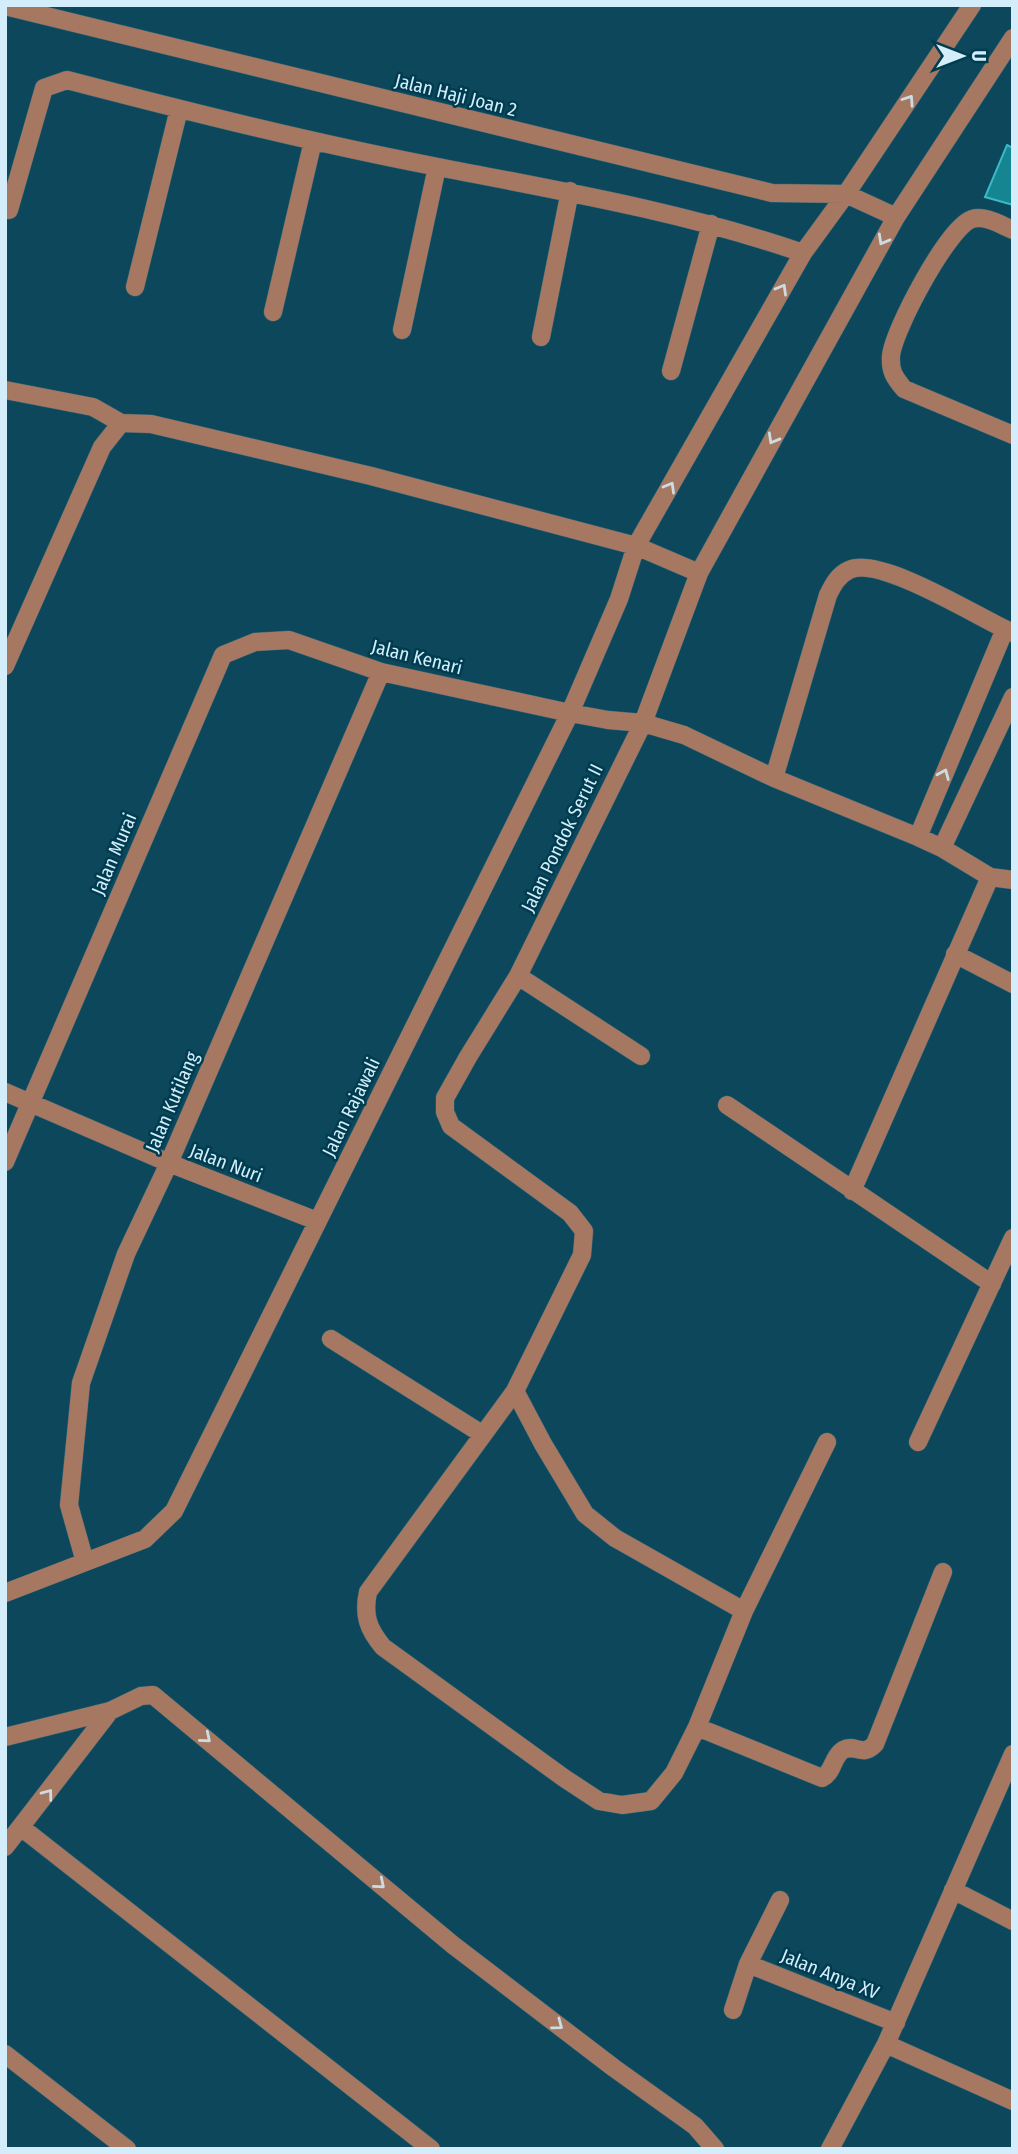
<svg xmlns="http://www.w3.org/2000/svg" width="1018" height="2154" viewBox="0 0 1018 2154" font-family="'Fira Sans Condensed',sans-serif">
<rect width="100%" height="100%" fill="#0d475b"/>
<path fill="#168592" stroke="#3abac9" stroke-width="2" d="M1007 145 1013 148V205L985 197Z"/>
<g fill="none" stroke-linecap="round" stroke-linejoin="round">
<defs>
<path id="minor" d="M5 6 772 193 846 194 896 217
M9 210 44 88 67 80C190 112 313 143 438 167 561 191 684 212 803 253
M1013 230C1001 225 985 215 972 219 948 227 893 331 891 356 890 371 894 377 904 389L1013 435
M135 287 179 109
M273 312 313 141
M402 330 437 167
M541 337 570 191
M671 371 711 224
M5 390 93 407 121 423 151 424 371 476 636 546 699 573
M5 666 102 447 121 423
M774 778 828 595C833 585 838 575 849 570 880 555 979 618 1013 633
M918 837 1005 629
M942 848 1013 697
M955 954 1013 984
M518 976 641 1056
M5 1092 169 1163 317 1221
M727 1105 992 1284
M5 1162 223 655 255 642 289 640 381 672 570 713 608 720 643 723 684 735 774 778 918 837 942 848 990 877 1013 880
M852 1191 990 877
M331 1339 482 1434
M515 1391 543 1444 585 1514 615 1538 744 1611
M827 1442 744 1611 697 1727 674 1773 651 1801 622 1805 599 1801 564 1778 383 1647C368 1629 363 1615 368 1592L515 1391 582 1255 584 1231 570 1213 451 1126 445 1112V1098L468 1057 518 976 643 723 699 573 896 217 1013 38
M918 1442 1013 1238
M85 1562 69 1505 81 1383 126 1254 169 1163 381 672
M5 1593 145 1539 174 1511 570 713 619 599 636 546 803 253 846 194 972 5
M697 1727 822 1778C834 1772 832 1757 843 1750 855 1743 862 1758 875 1744L943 1572
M5 1737 110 1711
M22 1828 431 2149
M5 1847 110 1711 141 1696 153 1695 453 1945 614 2068 695 2126 715 2149
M953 1890 1013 1921
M748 1964 896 2023
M733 2010 748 1964 780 1900
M886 2044 1013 2101
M5 2054 127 2149
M830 2149 886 2044 1013 1754"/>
</defs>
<use href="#minor" stroke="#316578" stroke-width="19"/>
<use href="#minor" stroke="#a77861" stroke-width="18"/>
</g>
<defs><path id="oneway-chevron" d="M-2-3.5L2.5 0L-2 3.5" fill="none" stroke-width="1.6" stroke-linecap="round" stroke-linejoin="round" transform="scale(1.75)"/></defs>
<g stroke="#ccdce3">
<use href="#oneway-chevron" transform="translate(909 100) rotate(-56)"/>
<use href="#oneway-chevron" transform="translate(883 240) rotate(119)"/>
<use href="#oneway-chevron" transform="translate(782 289) rotate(-60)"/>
<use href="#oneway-chevron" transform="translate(773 439) rotate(119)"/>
<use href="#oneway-chevron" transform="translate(670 487) rotate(-60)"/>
<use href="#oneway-chevron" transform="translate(944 774) rotate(-67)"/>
<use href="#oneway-chevron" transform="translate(206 1738) rotate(40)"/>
<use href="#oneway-chevron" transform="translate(48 1794) rotate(-53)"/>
<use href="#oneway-chevron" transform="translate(380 1884) rotate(40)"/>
<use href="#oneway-chevron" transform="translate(558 2025) rotate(37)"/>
</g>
<g text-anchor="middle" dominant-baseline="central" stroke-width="5" stroke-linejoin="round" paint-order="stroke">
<g font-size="19" fill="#d3eefa" stroke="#003c50">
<text transform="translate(456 95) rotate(14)">Jalan Haji Joan 2</text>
<text transform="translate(417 657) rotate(14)">Jalan Kenari</text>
<text transform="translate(562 838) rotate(-64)">Jalan Pondok Serut II</text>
<text transform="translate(114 854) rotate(-67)">Jalan Murai</text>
<text transform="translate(172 1102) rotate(-67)">Jalan Kutilang</text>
<text transform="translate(351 1107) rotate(-64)">Jalan Rajawali</text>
<text transform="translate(226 1163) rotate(21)">Jalan Nuri</text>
<text transform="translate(830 1974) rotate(22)">Jalan Anya XV</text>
</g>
</g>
<rect width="1018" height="2154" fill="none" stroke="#d3eefa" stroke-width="14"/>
<g transform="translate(962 56) rotate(90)" stroke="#003c50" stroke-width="5" paint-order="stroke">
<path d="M0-5L12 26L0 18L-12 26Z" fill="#d3eefa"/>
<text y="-10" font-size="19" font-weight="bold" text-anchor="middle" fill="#d3eefa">U</text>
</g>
</svg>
